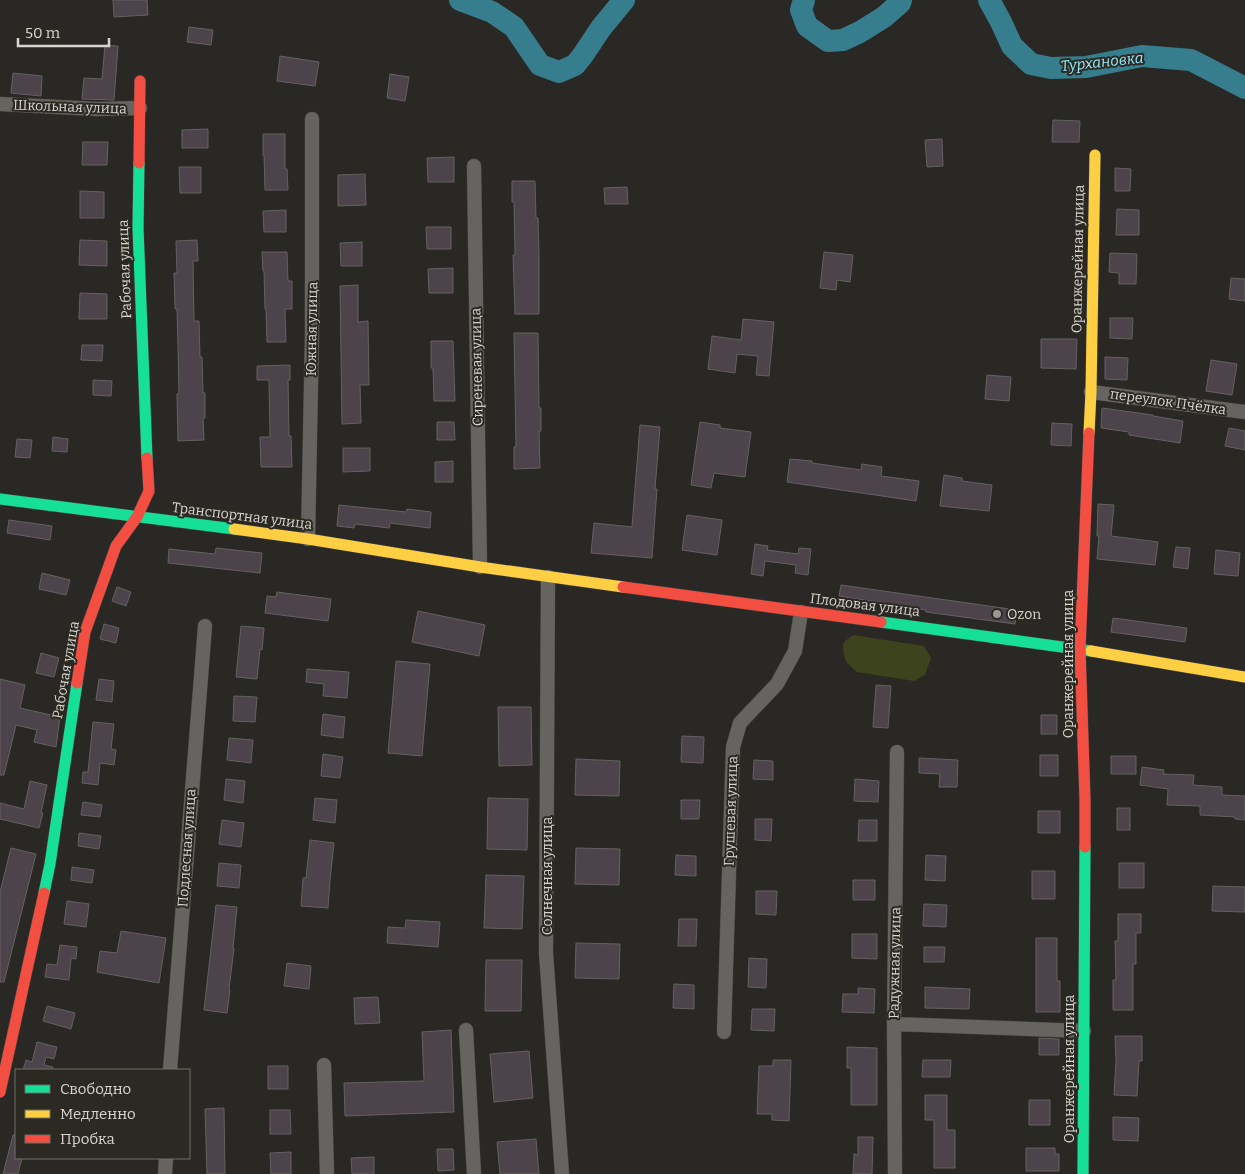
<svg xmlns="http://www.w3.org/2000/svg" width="1245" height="1174" viewBox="0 0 1245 1174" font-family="Bitter,serif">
<rect width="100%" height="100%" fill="#2a2824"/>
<path fill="#3d431c" d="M853 635 924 646 931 658 925 675 914 681 857 672 847 663 844 656 843 645 845 641Z"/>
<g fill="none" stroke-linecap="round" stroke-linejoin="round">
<path stroke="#367e8d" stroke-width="22" d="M460 0 492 12 514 27 540 65 559 72 575 65 583 55 601 28 624 0
M804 0 801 10 807 26 828 41 843 40 860 32 884 17 900 3 901 0
M989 0 1001 22 1012 46 1031 64 1051 68 1086 67 1142 56 1191 60 1245 88"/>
</g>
<path fill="#4c444a" stroke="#646161" d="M113 0H147L148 15 114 17Z
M189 27 213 30 211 45 187 42Z
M105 45 118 46 114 100 82 99 84 78 102 79Z
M280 56 319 62 315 86 277 81Z
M13 73 42 76 41 96 11 93Z
M390 74 409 77 405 101 387 98Z
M1053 120 1080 121 1079 142H1052Z
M208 129V148H182V130Z
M263 134H285V169H287L288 190H265L264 155H263Z
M942 139 943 166 927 167 925 140Z
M83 142H108L107 165H82Z
M454 157V182H428L427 158Z
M179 167H201V193H180Z
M1115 168 1131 169 1130 191H1115Z
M365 174 366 205 338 206V175Z
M512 181H535L536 218H538L539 255V314H515L513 255H515L514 202H512Z
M627 187 628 204H605L604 188Z
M80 191 104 192V218H80Z
M1117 209 1139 210V235H1116Z
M286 210V232H264L263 211Z
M426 227H451V249H427Z
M80 240 107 241V266L79 265Z
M197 240 198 261H193L194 321H199L200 357H202L203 393H205V418H203L204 440 178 441 177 394 179 393 178 346 177 309H175L174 273H177L176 241Z
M362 242V266H341L340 243Z
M262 252H287L288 281H292V309H285L286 342H267L266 309H265L264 271H263Z
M824 252 853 255 850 282 837 280 836 290 820 288Z
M1110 253 1137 254 1136 284H1119V273L1109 272Z
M453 268V293H429L428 269Z
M1231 278 1245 279V301L1229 299Z
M358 285V322L368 321 369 385H360L361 423 342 424 340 286Z
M80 293 107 294V319H79Z
M1110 318H1133L1132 339 1110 338Z
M743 319 774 322 769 376 756 375 758 356 737 354 735 373 708 369 712 336 741 340Z
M514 333H538L539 408H541V431H539L540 468 514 469V447H516Z
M1041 339H1077L1076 369 1041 368Z
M431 341H453L455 401H434L433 368H431Z
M82 345H103L102 361 81 360Z
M1105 357 1128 358 1127 380 1105 379Z
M1211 360 1237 364 1232 395 1206 391Z
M290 365V380H288L289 436H291L292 467H261L260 437H270L269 380H257V366Z
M987 375 1011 377 1009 401 985 399Z
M93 380 112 381 111 396 93 395Z
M1102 408 1153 415V416L1183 421 1180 443 1129 435V432L1101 428Z
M437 422H454L455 440H437Z
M700 422 720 425V428L751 432 745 477 714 473 711 488 691 485Z
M1052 423 1072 424 1071 446 1051 445Z
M640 425 660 427 655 489H657L652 558 591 553 594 523 632 527Z
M1229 428 1245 431V450L1225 446Z
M53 437 68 439 67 452 52 451Z
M17 439 32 440 30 458 15 457Z
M343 448H370V471L343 472Z
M790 459 812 461V463L861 470 862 464 882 467 881 476 919 481 916 501 787 482Z
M453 461V482H435V462Z
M944 475 962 478V481L992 485 989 511 940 506Z
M1098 504 1114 505 1111 536 1158 542 1155 565 1097 559 1099 536H1097Z
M339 505 406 512 407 509 431 512 430 528 390 523 389 528 355 524 354 528 337 526Z
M687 515 722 520 717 555 682 550Z
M9 520 52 526 50 540 7 533Z
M755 544 768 546 767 550 798 554 799 548 811 549 808 575 795 573 796 565 765 561 763 576 751 574Z
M1176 547 1190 548 1188 569 1173 567Z
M216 548 262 553 260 573 168 563 169 549 215 554Z
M1216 550 1240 553 1238 576 1214 574Z
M42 573 70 580 66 595 39 589Z
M841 585 1017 610 1015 624 926 612V610L889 605V604L839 596Z
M117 587 131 592 126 606 112 601Z
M277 592 331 599 328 621 265 613 267 596 276 597Z
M418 611 485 625 479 656 412 642Z
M1113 618 1187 628 1185 642 1111 632Z
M104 624 119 628 116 643 100 639Z
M241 626 264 628 262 650 260 649 257 679 236 677Z
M41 653 59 658 54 677 36 673Z
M396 661 430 664 422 756 388 753Z
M307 669 349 672 347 698 323 696 324 684 306 682Z
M0 679 25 685 20 708 60 717 56 747 34 742 37 730 16 725 4 775H0Z
M99 679 114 681 112 702 96 700Z
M876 685 891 686 888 728 873 727Z
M234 696 257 697 255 722 233 721Z
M498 707H531L532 765 499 766Z
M323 714 345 717 343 738 321 735Z
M1041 715H1057V734H1041Z
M93 722 114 724 111 749 116 750 114 765 100 763 98 785 82 783 83 772H88Z
M682 736 704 737 703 763 681 762Z
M229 738 253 740 251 763 227 760Z
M323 754 343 757 340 778 321 776Z
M1040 755H1058V776H1040Z
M1111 756H1136V774H1111Z
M919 758 958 760 957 787H939L940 774 919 773Z
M576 759 620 761 619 796 575 795Z
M754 760 773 761V780L753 779Z
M1142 767 1164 770 1163 774 1194 775 1193 785 1222 787V795L1245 796V820L1235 819V817L1200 815V806L1167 805 1168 789 1140 785Z
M226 779 245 781 243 803 224 800Z
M855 779 879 781 878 802 854 801Z
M30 781 47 785 41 813H43L39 828 0 819V803L24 809Z
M315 798 337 800 335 823 313 820Z
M488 798 528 799 527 850 487 849Z
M681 800H700L699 819H681Z
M83 802 102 805 100 817 81 815Z
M1117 808H1130V830H1117Z
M1038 811H1060V833H1038Z
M755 819H772L771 841 755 840Z
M222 820 244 823 241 847 219 844Z
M859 820H877V841H858Z
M79 833 101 836 99 849 78 846Z
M310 840 334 843 330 880 328 908 301 906 303 878H306Z
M11 848 36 854 4 982H0V892Z
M576 848 620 849 619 885 575 884Z
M676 855 696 856V876L675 875Z
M926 855 946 856 945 881 925 880Z
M219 863 241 865 239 888 217 886Z
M1119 863H1144V888H1119Z
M72 867 94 870 92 883 71 880Z
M1032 871H1055V899H1032Z
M486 875 524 876 522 929 484 928Z
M853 880H875V900H853Z
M1213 886 1245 887V912L1212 911Z
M756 891H777L776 915 756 914Z
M67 901 89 904 86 927 64 924Z
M924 904 947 905 946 927 923 926Z
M216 905 237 907 233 948H234L229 989 230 990 227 1013 204 1010Z
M1118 914H1141V933H1136V964H1133V1010H1113V980H1116L1115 941H1118Z
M679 919H697L696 946H678Z
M406 920 440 922 438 947 387 943 388 927 405 928Z
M121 931 166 938 159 983 97 972 100 951 117 953Z
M852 934H877V959L852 958Z
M1036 938H1057V981H1060V1012H1036Z
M576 943 620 944 619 979 575 978Z
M60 945 77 947 76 959 71 958 69 980 45 977 47 964 57 965Z
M924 947H945L944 962H924Z
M749 958 767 959 766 988 748 987Z
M486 960H522L521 1011H485Z
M287 963 311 966 309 989 284 986Z
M674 984 694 985V1009L673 1008Z
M925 987 970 989 969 1009 925 1008Z
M858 988 875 989 874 1013 842 1012 843 994H858Z
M378 997 380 1023 355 1024 354 998Z
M47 1006 75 1013 71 1029 43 1021Z
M752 1009H775L774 1031 751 1030Z
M451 1030 454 1112 345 1116 344 1083 424 1081 422 1032Z
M1115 1036H1142V1061H1139L1137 1096 1114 1095 1116 1061Z
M1039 1038 1059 1039V1055H1039Z
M37 1042 57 1047 54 1059 46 1057 44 1065 53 1067 52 1070H23L26 1060 32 1062Z
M847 1047 877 1048V1105H851V1068H847Z
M529 1051 533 1098 494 1102 490 1054Z
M773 1060H791L789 1121 772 1120V1114H757L759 1066H773Z
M923 1060H951L950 1077H922Z
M268 1066H288V1089H268Z
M925 1095H947V1130H955V1168H934V1120H925Z
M1029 1100H1050V1125H1029Z
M224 1108 225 1174H207L205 1109Z
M270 1110H290L291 1134H270Z
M1113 1117 1139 1118 1138 1141 1113 1140Z
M13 1135H16V1158H22L18 1174H3Z
M858 1137H873L872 1174H853L854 1154 858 1155Z
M536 1139 539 1174H500L497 1142Z
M1026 1148H1055V1154H1059V1171H1026Z
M437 1149H453L454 1170 438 1171Z
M291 1152V1174H271L270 1153Z
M374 1157V1174H352L351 1158Z"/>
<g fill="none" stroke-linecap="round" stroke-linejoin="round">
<defs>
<path id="street" d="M0 104 97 109 140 108
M474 166 480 567
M1091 392 1245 412
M308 539 312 334V119
M548 577 546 953 562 1174
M894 1024 1084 1031
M466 1030 474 1174
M724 1032 733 747 740 723 777 684 795 651 801 612
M324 1065 327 1174
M170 1070 205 626
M165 1174 166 1158
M895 1174 894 1024 897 752"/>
<path id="fast" d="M139 163 138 228 147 458
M0 499 234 529
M881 622 1091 651
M44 893 50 864 77 683
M1083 1174 1085 847"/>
<path id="slow" d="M1089 433 1091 392 1095 155
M234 529 308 539 480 567 623 587
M1091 651 1245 677"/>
<path id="jam" d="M139 163 140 81
M623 587 881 622
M77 683 85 632 116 546 137 517 149 491 147 458
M1085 847V800L1080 649 1089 433
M0 1092 44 893"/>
</defs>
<use href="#street" stroke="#454441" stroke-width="15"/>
<use href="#fast" stroke="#454441" stroke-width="12"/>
<use href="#slow" stroke="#454441" stroke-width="12"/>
<use href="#jam" stroke="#454441" stroke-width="12"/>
<use href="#street" stroke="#656461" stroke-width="14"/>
<use href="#fast" stroke="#16e098" stroke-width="11"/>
<use href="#slow" stroke="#ffcf43" stroke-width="11"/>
<use href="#jam" stroke="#f24e42" stroke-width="11"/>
</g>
<circle fill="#9a9894" stroke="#2c2922" stroke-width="2" cx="997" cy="614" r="5"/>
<g text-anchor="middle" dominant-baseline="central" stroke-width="4" stroke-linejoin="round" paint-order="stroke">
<g font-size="14" fill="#d7d5d1" stroke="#2c2922">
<text transform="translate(70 107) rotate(2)">Школьная улица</text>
<text transform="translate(1078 259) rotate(-89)">Оранжерейная улица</text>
<text transform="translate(125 269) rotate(-92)">Рабочая улица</text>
<text transform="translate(312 329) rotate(-89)">Южная улица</text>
<text transform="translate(477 367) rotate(-91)">Сиреневая улица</text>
<text transform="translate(1168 402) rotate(8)">переулок Пчёлка</text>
<text transform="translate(242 516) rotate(7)">Транспортная улица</text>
<text transform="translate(865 605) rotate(7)">Плодовая улица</text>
<text transform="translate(1068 664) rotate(-90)">Оранжерейная улица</text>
<text transform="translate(66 670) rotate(-80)">Рабочая улица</text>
<text transform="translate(731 811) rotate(-88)">Грушевая улица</text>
<text transform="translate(187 848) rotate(-86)">Подлесная улица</text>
<text transform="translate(547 876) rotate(-90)">Солнечная улица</text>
<text transform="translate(895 963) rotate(-89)">Радужная улица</text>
<text transform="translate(1069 1069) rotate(-90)">Оранжерейная улица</text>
</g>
<g font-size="14" fill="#d7d5d1" stroke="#2c2922" text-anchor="start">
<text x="1007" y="614">Ozon</text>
</g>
<g font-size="15" font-style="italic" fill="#92eafd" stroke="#2c2922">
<text transform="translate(1102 62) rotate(-6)">Турхановка</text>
</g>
</g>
<rect x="15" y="1069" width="175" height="90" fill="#2c2922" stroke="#706e68"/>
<rect x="25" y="1085" width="25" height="8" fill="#16e098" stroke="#706e68"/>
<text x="60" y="1094" font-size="15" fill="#d7d5d1">Свободно</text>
<rect x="25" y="1110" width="25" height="8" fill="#ffcf43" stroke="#706e68"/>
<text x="60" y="1119" font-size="15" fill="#d7d5d1">Медленно</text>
<rect x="25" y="1135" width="25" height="8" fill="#f24e42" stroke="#706e68"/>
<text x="60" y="1144" font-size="15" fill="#d7d5d1">Пробка</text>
<path d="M18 38v8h91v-8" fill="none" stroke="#d7d5d1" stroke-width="2.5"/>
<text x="25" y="38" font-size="15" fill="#d7d5d1" stroke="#2c2922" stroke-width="4" paint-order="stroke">50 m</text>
</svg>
